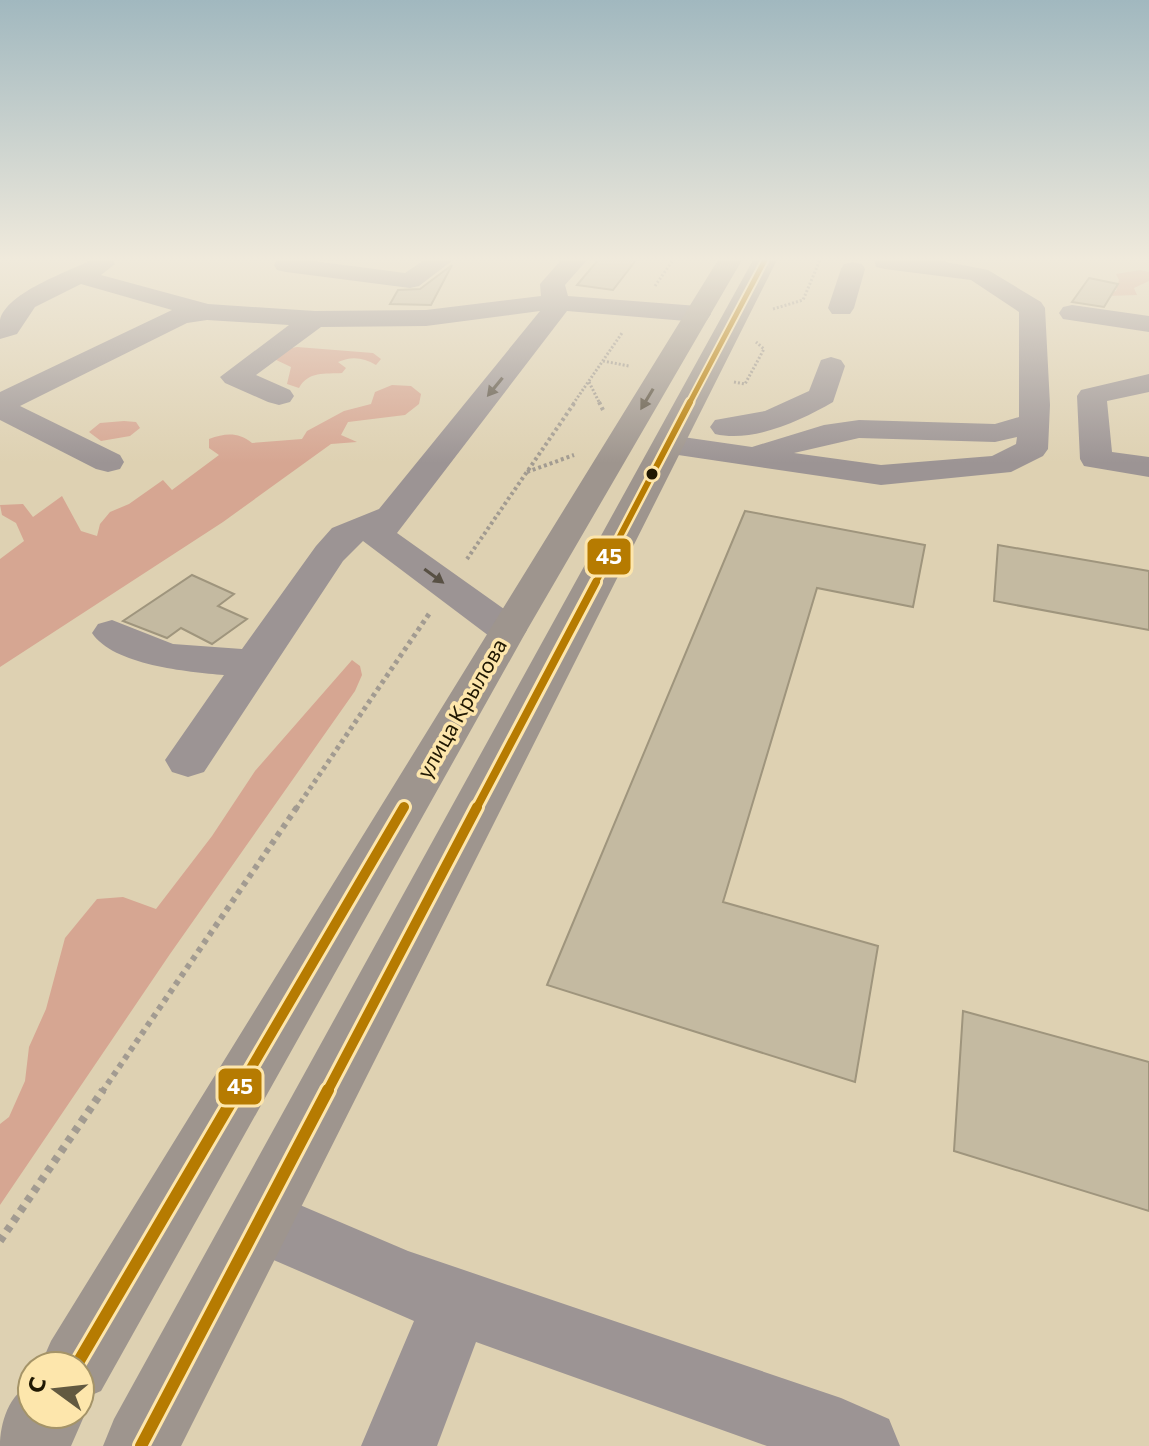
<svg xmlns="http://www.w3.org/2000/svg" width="1149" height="1446" viewBox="0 0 1149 1446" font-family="Commissioner,sans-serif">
<rect width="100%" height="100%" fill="#ded1b2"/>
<path fill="#d6a692" d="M1140 270 1149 272V281L1134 288 1137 295 1106 296V293L1116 291 1119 280 1116 274Z
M297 347 373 353 381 359 376 365C363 357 351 356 338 362L346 368 342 373C325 374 308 371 299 388L287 384 291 367 272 358 281 350Z
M392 385 411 386 421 394 419 404 405 415 348 422 341 435 357 442 331 444 223 522 0 667V559L24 541 16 523 2 515 0 505 23 504 33 517 62 496 81 531 97 536 100 524 110 512 129 504 163 480 172 490 219 455 209 448V439C226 433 238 432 252 443L302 439 307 431 344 411 371 404 375 392Z
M124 421 136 422 140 428 130 436 101 441 89 432 100 423Z
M352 660 360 666 362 675 355 691 170 954 0 1205V1124L9 1117 25 1081 29 1047 46 1009 65 938 97 899 123 897 156 909 212 836 255 771Z"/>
<path fill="#c4baa1" stroke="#9f957d" stroke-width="2" d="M598 260H636L613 290 577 285Z
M452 265 431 305 390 304 398 290 420 289Z
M1089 278 1118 284 1104 307 1072 302Z
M745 511 925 545 913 607 817 588 723 902 878 946 855 1082 547 985Z
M998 545 1149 571V630L994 601Z
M192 575 234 594 218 606 247 619 212 644 181 628 167 638 123 621Z
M963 1011 1149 1062V1211L954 1151Z"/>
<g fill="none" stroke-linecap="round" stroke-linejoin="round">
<path stroke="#a29b91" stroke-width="3" stroke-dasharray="2 2" stroke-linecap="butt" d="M655 286 673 260
M773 309 803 300 820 260
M603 361 629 366
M589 382 600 404
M734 382 745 384 764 349 756 342
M573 404 622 333"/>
<path stroke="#a29b91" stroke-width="4" stroke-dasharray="3 3" stroke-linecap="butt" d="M599 402 603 410
M527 472 574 455
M467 559 575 402"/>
<path stroke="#a29b91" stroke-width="5" stroke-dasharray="4 4" stroke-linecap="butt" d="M296 809 429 614"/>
<path stroke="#a29b91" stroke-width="6" stroke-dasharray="5 5" stroke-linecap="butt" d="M102 1092 297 807"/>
<path stroke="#a29b91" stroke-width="8" stroke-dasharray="6 6" stroke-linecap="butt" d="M0 1241 103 1090"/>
<path fill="#9c9494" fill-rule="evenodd" d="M91 260H113L115 264 101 275 208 304 315 311 426 310 541 296 540 284 561 260H587L565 285 568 296 698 306 707 308 711 314 707 320 698 322 567 311 397 533 521 621 527 630 521 639 507 643 493 639 363 541 343 561 204 772 188 777 172 772 165 760 224 675C188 672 113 665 92 633L98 624 112 620 173 644 242 649 316 546 332 528 379 509 540 311 426 326 321 327 256 375 290 390 294 396 290 402 279 405 268 402 225 383 220 377 289 325 207 320 187 323 20 406 120 455 124 462 120 469 108 472 96 469 0 420V392L172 310 81 284 35 307 17 334 0 339C0 334 0 326 0 320 7 292 68 272 91 260Z
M277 260H306L405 273 424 260H453L419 286 410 288 286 272 277 270 274 265Z
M874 260H937L988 270 1041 302 1045 308 1050 405 1048 449 1043 456 1011 472 881 485 658 452 653 445 658 438 669 435 752 447 824 425 859 420 995 424 1019 417V312L971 280 885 269 876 267ZM1017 437 1016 444 992 456 881 465 794 453 859 438 995 442Z
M853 262 862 264 865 269 854 308 850 314H832L828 308 841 269 844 264Z
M1072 305 1149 316V332L1063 319 1059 313 1063 307Z
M831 357 841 360 845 366 833 402C800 421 753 443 715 434L710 427 715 420 765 411 809 391 821 360Z
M1149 374V392L1107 401 1112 452 1149 457V477L1084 466 1080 459 1077 396 1081 390Z
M260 1188 408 1251 841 1398 889 1419 900 1446H767L476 1342 437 1446H361L414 1321 237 1244 227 1221 237 1198Z"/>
<path fill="#9e958e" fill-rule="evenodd" d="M718 260H742L527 630 101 1391 80 1400V1366H40L51 1341Z
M753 260H777L181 1446H103L114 1419Z
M32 1384V1414H80V1402L85 1414 71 1446H0C0 1423 9 1393 32 1384Z"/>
<defs>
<path id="bus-1-far4" d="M689 404 765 260"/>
<path id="bus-1-far3" d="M595 584 690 402"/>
<path id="bus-1-far2" d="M476 809 596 582"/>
<path id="bus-1-far1" d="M237 1092 404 807
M327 1092 477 807"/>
<path id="bus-1" d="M76 1366 238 1090
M141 1446 328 1090"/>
</defs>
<use href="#bus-1-far4" stroke="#fde6ac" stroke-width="9"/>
<use href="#bus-1-far3" stroke="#fde6ac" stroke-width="11"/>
<use href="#bus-1-far2" stroke="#fde6ac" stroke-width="14"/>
<use href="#bus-1-far1" stroke="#fde6ac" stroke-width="16"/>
<use href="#bus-1" stroke="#fde6ac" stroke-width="18"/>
<use href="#bus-1-far4" stroke="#b67b01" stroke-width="5"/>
<use href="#bus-1-far3" stroke="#b67b01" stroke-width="6"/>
<use href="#bus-1-far2" stroke="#b67b01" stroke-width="8"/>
<use href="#bus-1-far1" stroke="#b67b01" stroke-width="10"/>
<use href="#bus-1" stroke="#b67b01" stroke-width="12"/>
</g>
<defs><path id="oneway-solid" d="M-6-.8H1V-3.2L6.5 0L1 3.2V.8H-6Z" transform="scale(2)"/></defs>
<g fill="#585044">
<use href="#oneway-solid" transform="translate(495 387) rotate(129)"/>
<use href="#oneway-solid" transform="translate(434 576) rotate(36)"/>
</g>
<use fill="#595041" href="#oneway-solid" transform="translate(647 399) rotate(121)"/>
<linearGradient id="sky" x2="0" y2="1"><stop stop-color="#a1b8bf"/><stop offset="0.56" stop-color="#f0eadc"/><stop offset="1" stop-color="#f0eadc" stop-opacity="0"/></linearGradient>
<rect width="1149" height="463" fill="url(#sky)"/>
<circle fill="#201802" stroke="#fde6ac" stroke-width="3" cx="652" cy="474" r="7"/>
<g text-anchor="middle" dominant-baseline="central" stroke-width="7" stroke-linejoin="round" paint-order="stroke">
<g font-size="22" fill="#201802" stroke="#fde6ac">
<text transform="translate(461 708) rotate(-60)">улица Крылова</text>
</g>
</g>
<g stroke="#fde6ac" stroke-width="3">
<rect x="586" y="537" width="46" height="39" rx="8" fill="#b67b01"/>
<rect x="217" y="1067" width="46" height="39" rx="8" fill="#b67b01"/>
</g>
<g font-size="22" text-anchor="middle" font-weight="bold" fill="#fff">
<text x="609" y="564">45</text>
<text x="240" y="1094">45</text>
</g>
<g transform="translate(56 1390) rotate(285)"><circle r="38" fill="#fde6ac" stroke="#a59468" stroke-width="2"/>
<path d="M0-6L14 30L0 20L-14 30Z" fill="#625940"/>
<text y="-12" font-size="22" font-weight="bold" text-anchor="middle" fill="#201802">С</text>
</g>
</svg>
